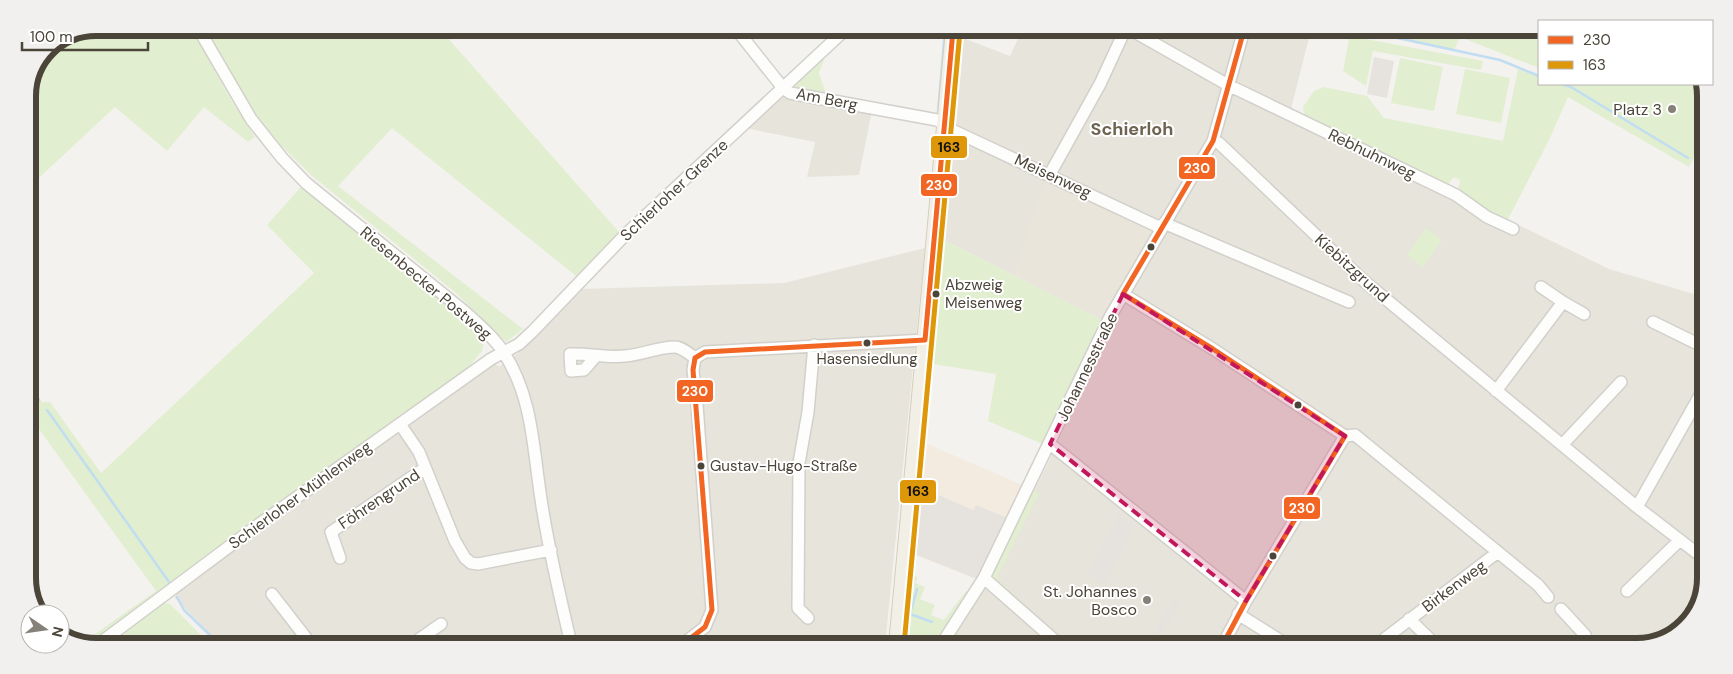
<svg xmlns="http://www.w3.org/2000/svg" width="1733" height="674" viewBox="0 0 1733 674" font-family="'DM Sans',sans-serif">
<rect width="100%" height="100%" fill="#f4f2ee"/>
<path fill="#e7e4dc" d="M1022 30H1311L1290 113 1609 269 1704 297 1702 600 1678 632 1637 646 946 645 993 573 1053 453 1112 325 944 240 963 38 1010 56Z
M784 95 872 111 859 175 807 177 815 142 745 128Z
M925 248 885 645 219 643 175 598 177 592 272 518 492 364 500 366 518 353 580 289 784 283Z"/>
<path fill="#f3ebdf" d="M925 443 1025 486 978 580 913 554Z"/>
<path fill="#eae5da" d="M1046 177 1149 226 1152 234 1103 319 1014 275Z"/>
<path fill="#e1eecf" d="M96 28H191L231 100 255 137 248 142 204 107 167 151 115 107 28 188V92L48 47Z
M203 28H439L619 232 576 276 392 128 338 186 523 329 506 342 456 293 311 175 263 128Z
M1372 31H1539V68L1460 37 1454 50Z
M1355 37 1483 61 1481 70 1373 51 1366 86 1343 71 1349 39Z
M826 54 819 73 826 94 795 88V83Z
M1400 58 1443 67 1434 111 1391 103Z
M1465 69 1510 78 1501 123 1456 114Z
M1518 69 1539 75V84H1702C1713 111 1702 143 1689 167L1568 97 1549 140 1506 223 1458 191 1460 180 1454 177 1446 186 1308 118 1304 113 1303 107 1314 91 1324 87 1367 96 1384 118 1503 141Z
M301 187 388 258 391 257 446 301 485 337 482 351 465 371 96 643H82L156 591 28 414V381L42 402H50L101 473 314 273 267 225Z
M1426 228 1442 240 1423 267 1407 255Z
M944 240 1102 320 1045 445 988 421 996 374 933 364Z
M1032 489 1039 493 999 573 998 580 1018 598 1017 601 993 581 989 574Z
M912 560V576L918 577 915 583 925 587 920 599 935 605 931 615 944 620 966 591H968L974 580 976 581 936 645H906Z
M163 603 170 604 209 643H107Z"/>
<path fill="#e6e3df" d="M1374 57 1394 61 1387 98 1367 94Z
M923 488 973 510 976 505 1008 518 977 579 915 554Z
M1120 513 1136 525 1104 584 1087 573Z
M1173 599 1180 603 1156 645H1147Z"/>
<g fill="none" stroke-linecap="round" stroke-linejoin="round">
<path stroke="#c0ddf1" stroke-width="2.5" d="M1365 31 1500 60 1539 76
M1562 84 1571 87 1688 158
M938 112 945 30
M1703 168 1705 169
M28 383 39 400
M47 410 169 582
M917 589 910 614 932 622
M177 597 184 610 218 643"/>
<defs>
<path id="minor" d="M198 28 251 119 282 158 306 183 465 312C479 325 494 337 504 353 533 398 533 449 541 499 548 548 560 596 571 644
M736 29 783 88 790 93 937 120 952 130 1161 228
M1131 30 1228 85 1456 195 1487 217 1513 229
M1213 141 1219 143 1364 281 1637 507 1702 557
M1050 174 1100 84 1125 30
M1164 223 1349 302
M1541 287 1563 302
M1123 294 1213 349 1345 436 1355 435 1538 585 1548 597
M1653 322 1704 347
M596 356 584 370 571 371 570 354C589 353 606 358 625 356 641 355 658 347 675 347 682 347 689 354 695 358
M1496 391 1563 302 1584 314
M400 424 419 452 455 541 465 558 471 563 478 564 551 550
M1050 444 1246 601
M1562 445 1621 382
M1637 507 1703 390
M340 558 331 532 425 468
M984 578 1060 645
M1627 591 1680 540
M272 594 310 643
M1561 609 1585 635 1579 643
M1238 614 1289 646
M808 618 798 608 799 463 808 412 814 345
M1409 619 1437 646
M100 643 258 525 491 359 519 344 532 332 626 234 846 29
M420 644 418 640 441 624
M683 644 705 627 712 610 697 405 693 370 695 358 705 352 925 340
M941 645 984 578 1110 317 1213 141 1244 30
M1222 646 1246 601 1345 436
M1375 646 1498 552"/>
<path id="major" d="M896 645 953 30"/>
</defs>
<use href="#minor" stroke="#d2d0cb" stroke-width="14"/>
<use href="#major" stroke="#d6cebb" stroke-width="16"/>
<use href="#minor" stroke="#fdfdfc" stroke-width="11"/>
<use href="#major" stroke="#f2efe6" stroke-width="14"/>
<defs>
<path id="bus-1" d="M1123 294 1213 141 1244 30
M1123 294 1213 349 1345 436
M925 340 953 30
M683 644 705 627 712 610 693 370 695 358 705 352 925 340
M1222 646 1246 601 1345 436"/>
<path id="bus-2" d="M904 645 960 31"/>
</defs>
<use href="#bus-1" stroke="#fff" stroke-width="9"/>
<use href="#bus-2" stroke="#fff" stroke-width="9"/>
<use href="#bus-1" stroke="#f26522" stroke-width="5"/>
<use href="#bus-2" stroke="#dd9709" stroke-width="5"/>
</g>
<path fill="#c2185b" fill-opacity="0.2" stroke="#c2185b" stroke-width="4" stroke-dasharray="10 6" stroke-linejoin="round" d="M1123 294 1345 436 1246 601 1050 444Z"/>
<g fill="#868178" stroke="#fff" stroke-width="2">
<circle cx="1672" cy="109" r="5"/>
<circle cx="1147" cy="600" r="5"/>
</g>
<g fill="#4b4439" stroke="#fff" stroke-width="2">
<circle cx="1151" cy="247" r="4.5"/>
<circle cx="936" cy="294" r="4.5"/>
<circle cx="867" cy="343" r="4.5"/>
<circle cx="1298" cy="405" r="4.5"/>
<circle cx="701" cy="466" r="4.5"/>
<circle cx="1273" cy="556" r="4.5"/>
</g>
<g text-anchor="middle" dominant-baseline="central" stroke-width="4" stroke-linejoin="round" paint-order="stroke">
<g font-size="15" fill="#4b4439" stroke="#fff" text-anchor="start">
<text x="945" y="285">Abzweig<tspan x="945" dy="18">Meisenweg</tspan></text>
<text x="867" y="359" text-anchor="middle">Hasensiedlung</text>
<text x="710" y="466">Gustav-Hugo-Straße</text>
</g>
<g font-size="16" fill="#4b4439" stroke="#fff">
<text transform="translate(827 99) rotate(11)">Am Berg</text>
<text transform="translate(1372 154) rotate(26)">Rebhuhnweg</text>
<text transform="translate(1053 176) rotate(25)">Meisenweg</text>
<text transform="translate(674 190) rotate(-43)">Schierloher Grenze</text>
<text transform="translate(1352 268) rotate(42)">Kiebitzgrund</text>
<text transform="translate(426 283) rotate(40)">Riesenbecker Postweg</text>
<text transform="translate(1087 367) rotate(-64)">Johannesstraße</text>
<text transform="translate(300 495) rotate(-36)">Schierloher Mühlenweg</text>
<text transform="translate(379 499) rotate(-34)">Föhrengrund</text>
<text transform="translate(1454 586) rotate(-37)">Birkenweg</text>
</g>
<g font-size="16" fill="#4b4439" stroke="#fff" text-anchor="end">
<text x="1662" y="109">Platz 3</text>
<text x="1137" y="591">St. Johannes<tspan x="1137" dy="18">Bosco</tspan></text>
</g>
<g font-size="18" font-weight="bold" fill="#6e6250" stroke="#fff">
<text x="1132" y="129">Schierloh</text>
</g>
</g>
<path d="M0 0H1733V674H0ZM96 36H1637A60 60 0 0 1 1697 96V578A60 60 0 0 1 1637 638H96A60 60 0 0 1 36 578V96A60 60 0 0 1 96 36Z" fill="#f1f0ef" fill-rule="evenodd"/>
<path fill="none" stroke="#4b4439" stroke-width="6" d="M96 36H1637A60 60 0 0 1 1697 96V578A60 60 0 0 1 1637 638H96A60 60 0 0 1 36 578V96A60 60 0 0 1 96 36Z"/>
<g stroke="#fff" stroke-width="2">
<rect x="930" y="135" width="38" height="24" rx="5" fill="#dd9709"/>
<rect x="1178" y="156" width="38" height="24" rx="5" fill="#f26522"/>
<rect x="920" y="173" width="38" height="24" rx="5" fill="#f26522"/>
<rect x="676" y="379" width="38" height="24" rx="5" fill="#f26522"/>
<rect x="899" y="479" width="38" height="25" rx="5" fill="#dd9709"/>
<rect x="1283" y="496" width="38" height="24" rx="5" fill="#f26522"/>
</g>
<g font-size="14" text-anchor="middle" font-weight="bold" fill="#fff">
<text x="1197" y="173">230</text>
<text x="939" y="190">230</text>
<text x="695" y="396">230</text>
<text x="1302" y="513">230</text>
</g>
<g font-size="14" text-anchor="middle" font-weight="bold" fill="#111">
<text x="949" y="152">163</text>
<text x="918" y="496">163</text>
</g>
<rect x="1538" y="20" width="175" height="65" fill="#ffffff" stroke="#b7b4b0"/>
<rect x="1548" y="36" width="25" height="8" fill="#f26522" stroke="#b7b4b0"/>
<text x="1583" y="45" font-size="15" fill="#4b4439">230</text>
<rect x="1548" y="61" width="25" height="8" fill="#dd9709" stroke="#b7b4b0"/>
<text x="1583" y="70" font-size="15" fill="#4b4439">163</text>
<g transform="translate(45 629) rotate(103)"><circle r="24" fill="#ffffff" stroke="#b7b4b0"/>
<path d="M0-4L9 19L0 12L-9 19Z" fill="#868178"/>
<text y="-8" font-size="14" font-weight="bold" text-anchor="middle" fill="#4b4439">N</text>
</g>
<path d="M22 42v8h126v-8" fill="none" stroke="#4b4439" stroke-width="2.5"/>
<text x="30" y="42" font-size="15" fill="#4b4439" stroke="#ffffff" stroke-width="4" paint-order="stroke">100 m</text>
</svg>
